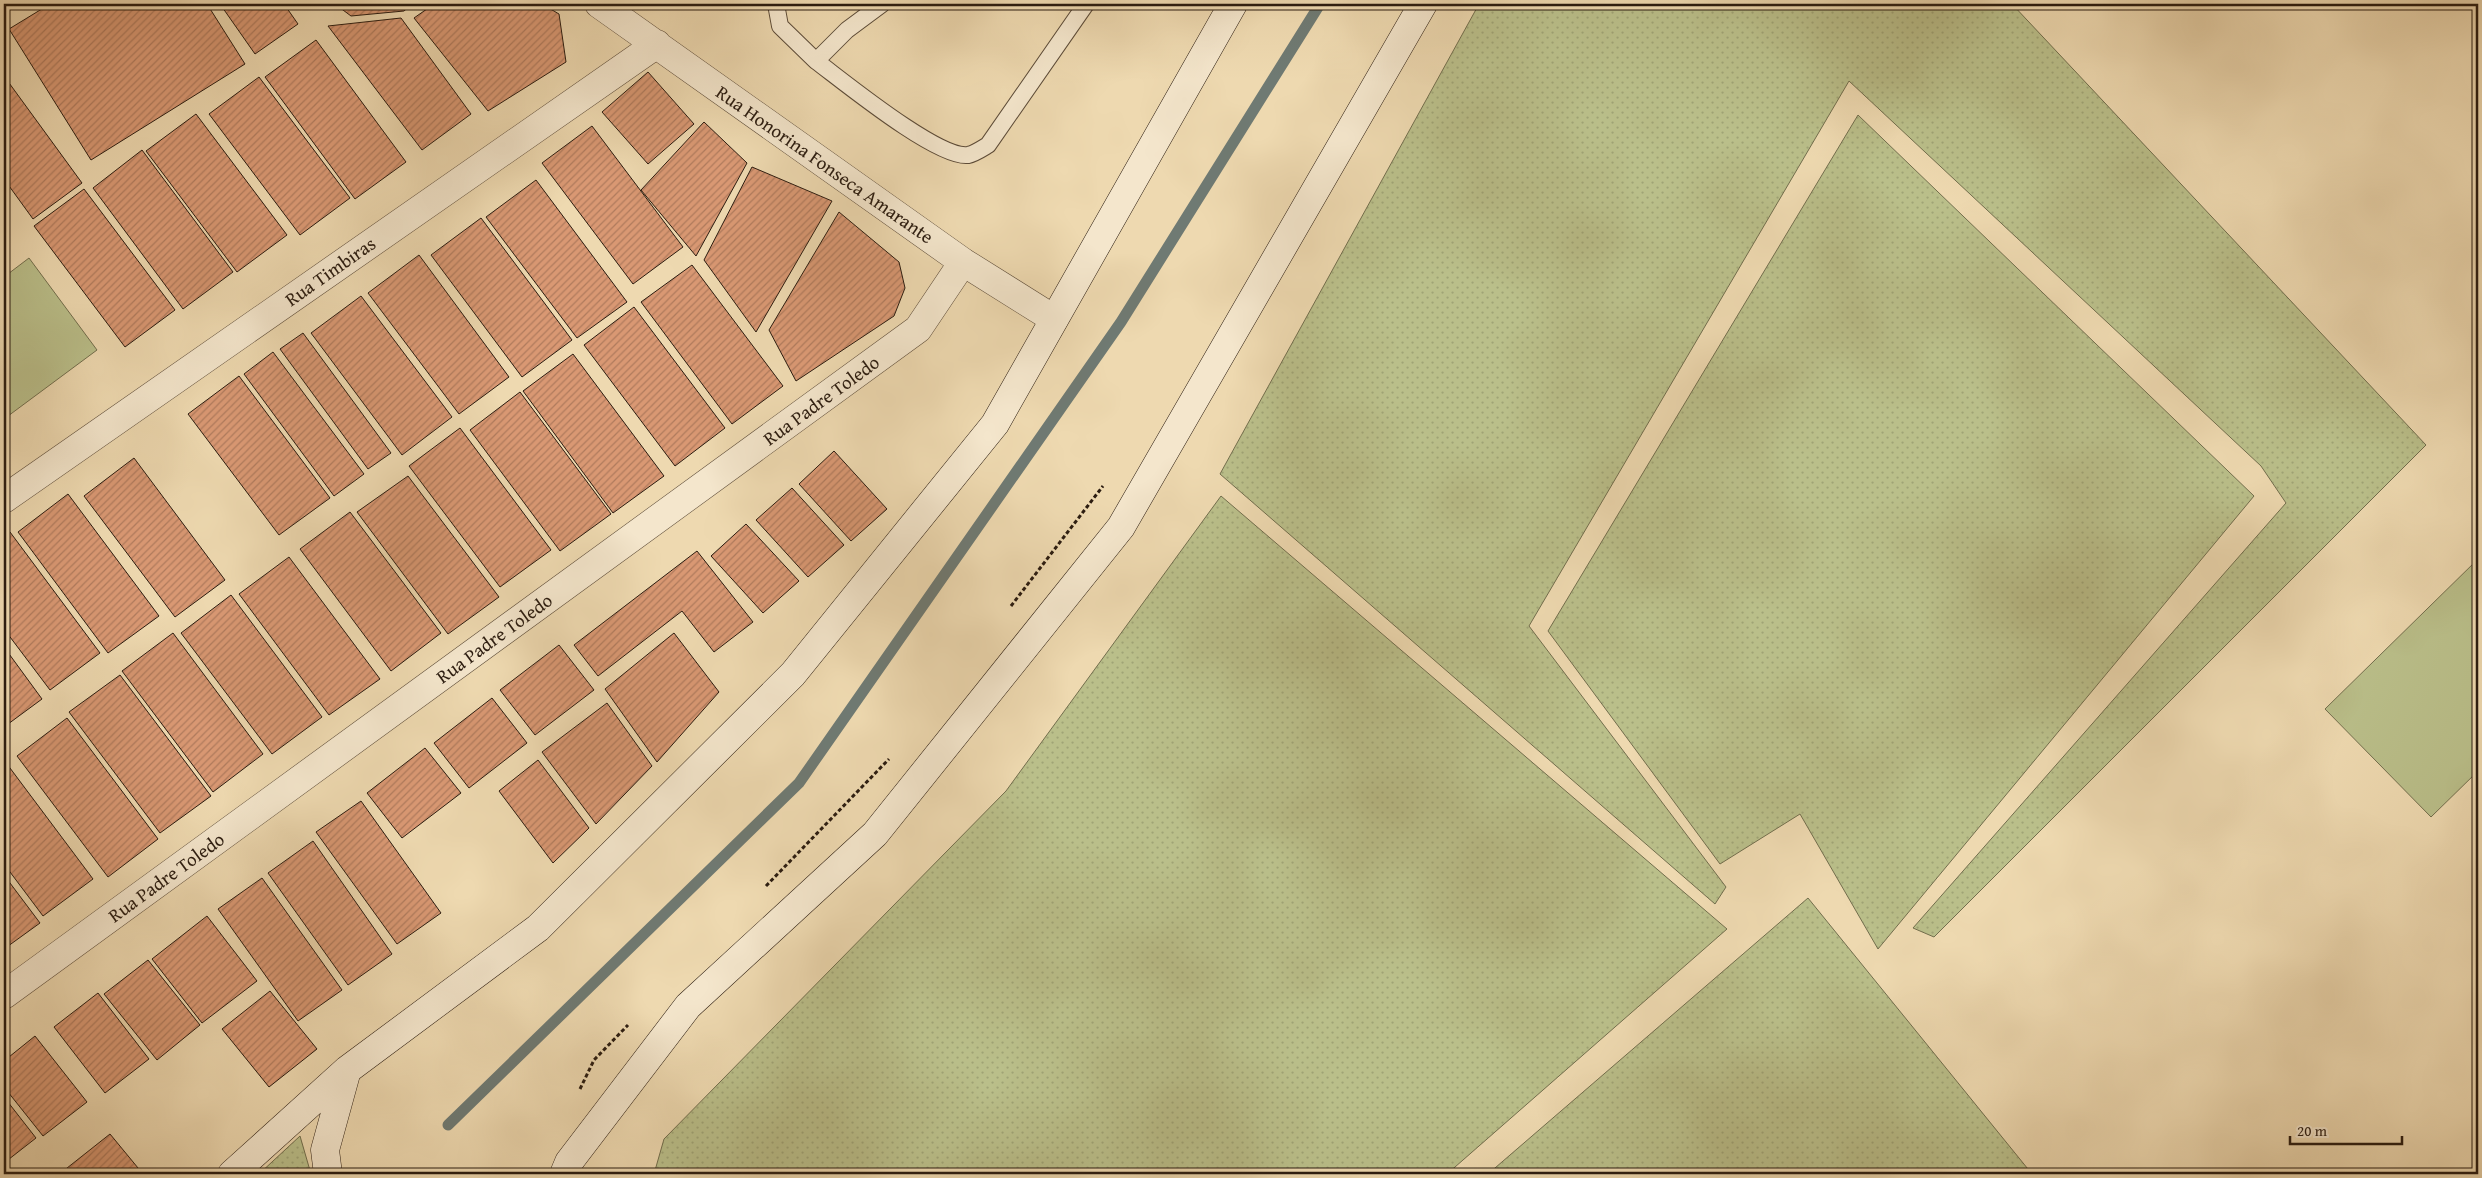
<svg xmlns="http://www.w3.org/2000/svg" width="2482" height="1178" viewBox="0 0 2482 1178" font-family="'Gentium Book Plus',serif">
<defs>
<pattern id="grass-dots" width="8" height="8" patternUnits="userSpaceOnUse" patternTransform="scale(1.25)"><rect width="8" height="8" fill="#babf8a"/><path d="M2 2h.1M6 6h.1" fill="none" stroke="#a0a476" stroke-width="1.8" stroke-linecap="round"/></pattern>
<pattern id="building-hatch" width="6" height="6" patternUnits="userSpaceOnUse" patternTransform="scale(1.25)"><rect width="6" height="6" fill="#d99873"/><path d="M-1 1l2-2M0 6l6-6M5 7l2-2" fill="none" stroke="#b07b5d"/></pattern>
</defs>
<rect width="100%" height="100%" fill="#eed9b0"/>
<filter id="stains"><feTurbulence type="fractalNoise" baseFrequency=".004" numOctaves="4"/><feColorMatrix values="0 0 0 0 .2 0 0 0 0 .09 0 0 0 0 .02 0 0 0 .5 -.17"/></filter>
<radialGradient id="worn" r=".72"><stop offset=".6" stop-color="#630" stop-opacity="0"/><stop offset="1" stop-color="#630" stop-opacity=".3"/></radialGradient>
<path fill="url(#grass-dots)" stroke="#726e4d" d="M1479 4H2012L2426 445 1934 937 1913 928 2286 503 2261 466 1849 81 1529 626 1726 887 1715 904 1220 474Z
M1858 115 2254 496 1878 949 1800 814 1720 864 1548 631Z
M1221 496 1727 929 1447 1174H654L664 1139 1006 791Z
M1808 898 2032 1174H1488Z
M300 1136 311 1174H259Z"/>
<path fill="#babf8a" stroke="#726e4d" d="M29 258 97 350 4 419V277Z
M2478 559V771L2431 817 2325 709Z"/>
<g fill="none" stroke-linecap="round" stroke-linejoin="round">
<path stroke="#6f7a73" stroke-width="11" d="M448 1125 799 783 1121 322 1320 4"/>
</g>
<path fill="url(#building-hatch)" stroke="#2b1c10" d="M50 4H207L245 64 91 160 9 29Z
M220 4H284L298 24 255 54Z
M335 4H412L404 11 351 16Z
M434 4H542L559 14 566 62 488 111 414 18Z
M401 18 471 114 422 150 328 26Z
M316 40 406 162 355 199 265 77Z
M648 72 694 124 648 164 602 112Z
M4 76 82 183 33 219 4 179Z
M259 77 350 198 300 235 209 114Z
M196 114 287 235 237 272 146 151Z
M704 122 747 163 696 256 641 190Z
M592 126 683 247 633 284 542 163Z
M142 150 233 272 183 309 93 188Z
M752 167 832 201 756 332 704 260Z
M536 180 627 302 577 338 486 217Z
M84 189 175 310 125 347 34 226Z
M839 212 899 262 905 288 894 316 796 381 769 330Z
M481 218 572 340 522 377 431 255Z
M419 255 509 377 459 414 368 293Z
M692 265 783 386 732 424 641 302Z
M361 296 452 417 402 455 311 333Z
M634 307 725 428 675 466 584 345Z
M303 333 391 453 368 469 280 349Z
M273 352 364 474 334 496 244 374Z
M573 354 664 476 613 513 523 391Z
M239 376 330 498 279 535 188 414Z
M520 392 611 514 560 551 470 430Z
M460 428 551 550 500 587 409 466Z
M834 451 887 509 851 541 799 484Z
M134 458 225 580 175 617 84 496Z
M408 476 499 597 448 634 357 512Z
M792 488 844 545 808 577 756 520Z
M68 494 159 616 108 653 18 532Z
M350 512 441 633 391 671 300 549Z
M746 524 799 581 763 613 711 556Z
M10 532 100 653 50 690 4 629V537Z
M697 551 753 622 714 652 682 611 598 676 574 645Z
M289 557 380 679 329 715 239 594Z
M231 595 322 717 272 754 181 633Z
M173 633 263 754 213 792 122 671Z
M674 633 719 692 657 762 605 689Z
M559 645 594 690 535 735 500 690Z
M4 647 42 699 4 727Z
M120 675 211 796 160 833 69 712Z
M492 698 527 743 469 788 434 743Z
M607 703 652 766 596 824 542 752Z
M67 718 158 839 108 877 17 756Z
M425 748 461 793 402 838 367 793Z
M4 760 93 879 43 916 4 864Z
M538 760 589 828 553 863 499 791Z
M361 801 441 913 397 944 316 832Z
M313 841 392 954 348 985 268 873Z
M4 875 40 923 4 949Z
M262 878 342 990 298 1021 218 909Z
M207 916 257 981 202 1023 152 959Z
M148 960 200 1025 157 1060 104 994Z
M270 991 317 1049 269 1087 222 1029Z
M98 993 149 1059 105 1093 54 1027Z
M35 1036 87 1102 43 1136 4 1087V1061Z
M4 1097 36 1138 4 1163Z
M110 1134 143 1174H64L62 1172Z"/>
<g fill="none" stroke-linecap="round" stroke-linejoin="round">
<defs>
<path id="service" d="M776 4 780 26 816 61 847 30 882 4
M816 61C843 81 938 159 968 155 974 154 983 148 988 145L1086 4"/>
<path id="minor" d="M599 4 963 262 1054 319
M4 499 657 44
M4 995 918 329 963 262"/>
<path id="secondary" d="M232 1174 347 1070 538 928 793 674 995 424 1233 4
M328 1174 325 1150 347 1070
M564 1174 569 1162 688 1006 875 834 1121 527 1423 4"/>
</defs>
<use href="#service" stroke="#5c4b38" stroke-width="18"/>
<use href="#minor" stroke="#5c4b38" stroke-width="29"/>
<use href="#secondary" stroke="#2b1c10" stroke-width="29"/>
<path stroke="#2b1c10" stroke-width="3" stroke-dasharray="4 2.5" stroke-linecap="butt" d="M1011 606 1103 486
M766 886 889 759
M580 1089 594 1060 628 1025"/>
<use href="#service" stroke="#f4e6cc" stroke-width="16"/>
<use href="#minor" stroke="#f4e6cc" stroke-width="28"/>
<use href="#secondary" stroke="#f4e6cc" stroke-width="28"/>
</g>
<g text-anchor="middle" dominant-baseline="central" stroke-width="4.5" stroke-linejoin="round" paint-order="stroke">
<g font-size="19" fill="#2b1c10" stroke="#f4e6cc">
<text transform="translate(825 164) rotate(35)">Rua Honorina Fonseca Amarante</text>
<text transform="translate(330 271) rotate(-35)">Rua Timbiras</text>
<text transform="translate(821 400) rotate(-36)">Rua Padre Toledo</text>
<text transform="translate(494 638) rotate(-36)">Rua Padre Toledo</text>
<text transform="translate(166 877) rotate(-36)">Rua Padre Toledo</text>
</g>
</g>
<rect width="2482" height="1178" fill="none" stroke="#eed9b0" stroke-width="20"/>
<rect x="5" y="5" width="2472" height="1168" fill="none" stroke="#2b1c10" stroke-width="2.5"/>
<rect x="10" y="10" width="2462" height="1158" fill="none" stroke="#2b1c10"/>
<path d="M2290 1136v8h112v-8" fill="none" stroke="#2b1c10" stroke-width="2.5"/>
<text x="2297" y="1136" font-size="15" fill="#2b1c10" stroke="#f4e6cc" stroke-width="4" paint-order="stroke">20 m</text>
<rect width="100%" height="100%" filter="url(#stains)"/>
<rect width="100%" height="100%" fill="url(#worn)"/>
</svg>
